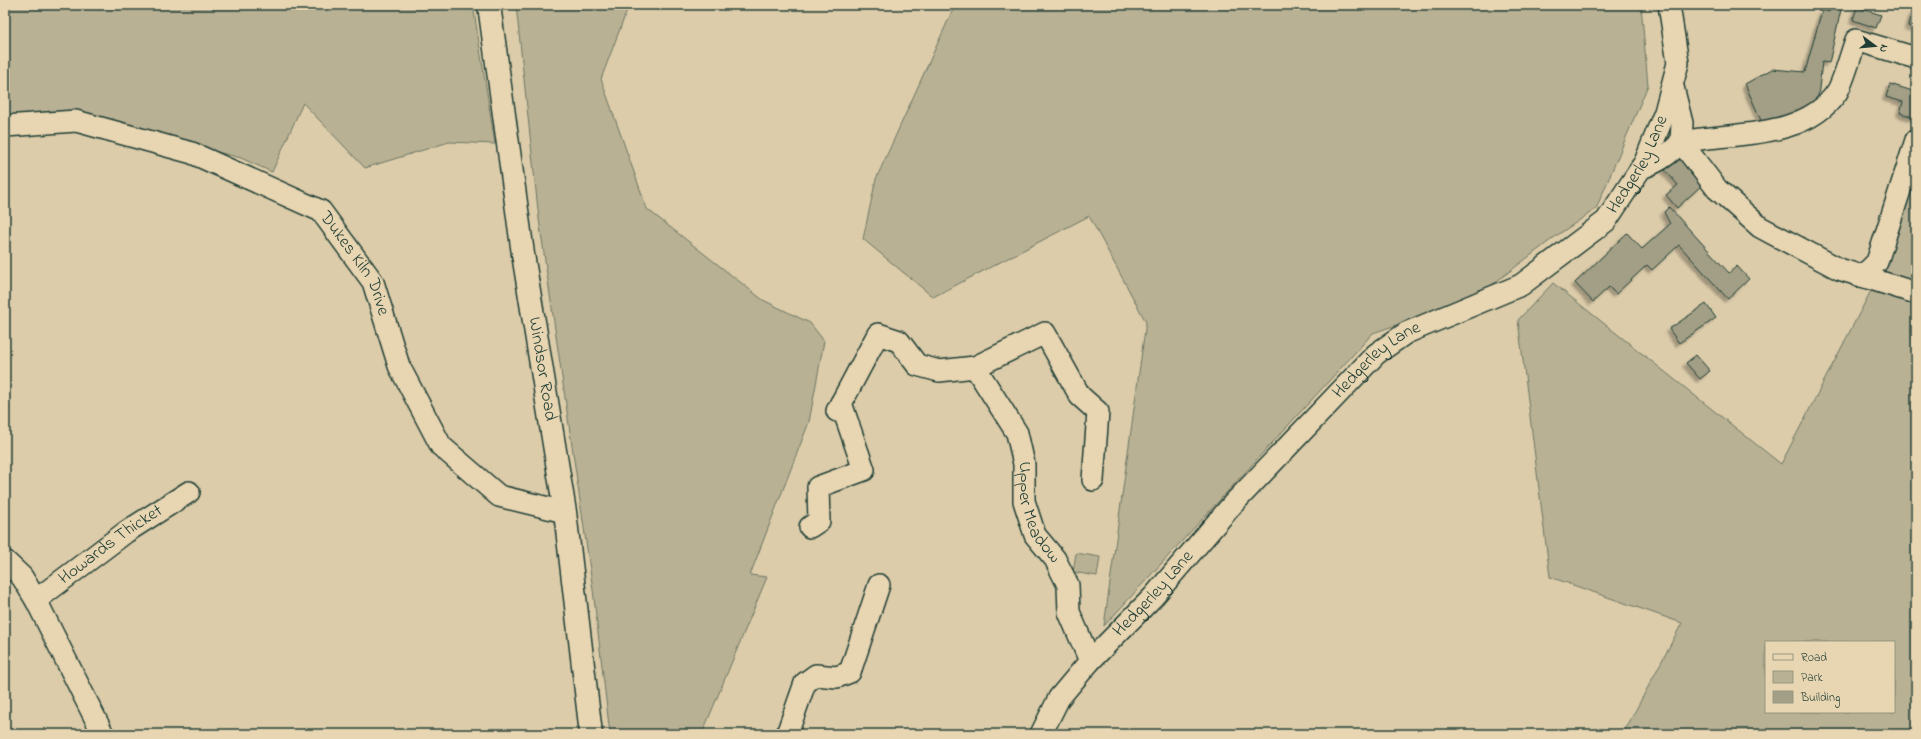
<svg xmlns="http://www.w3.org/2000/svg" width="1921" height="739" viewBox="0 0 1921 739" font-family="'Indie Flower',sans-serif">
<defs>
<filter id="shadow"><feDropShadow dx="-3.5" dy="3.5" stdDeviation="1" flood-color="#0004"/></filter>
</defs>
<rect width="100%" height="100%" fill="#dcccaa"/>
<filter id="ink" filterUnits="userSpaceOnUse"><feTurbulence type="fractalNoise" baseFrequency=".025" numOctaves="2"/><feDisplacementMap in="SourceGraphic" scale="8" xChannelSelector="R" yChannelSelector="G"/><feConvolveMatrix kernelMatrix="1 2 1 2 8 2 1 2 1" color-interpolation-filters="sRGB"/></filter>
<g filter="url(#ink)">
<path fill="#b9b194" stroke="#6c7764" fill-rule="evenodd" d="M5 5H473L495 144 449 142 365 168 303 103 272 172 241 158 97 121 5 134Z
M516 5H629L601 79 647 209 763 300 810 323 824 341 809 422 750 575 767 577 702 734H610L593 590 539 219Z
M955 5H1641L1648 85 1596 209 1556 236 1476 297 1373 333 1104 626 1146 322 1089 216 933 297 863 239 876 179Z
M1916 173V734H1623L1682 623 1550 577 1518 320 1553 283 1781 464 1876 281 1885 268ZM1766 642H1894V712H1766Z
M1076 553 1100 557 1097 576 1073 572Z"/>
<path fill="#a29f86" stroke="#1f3d34" filter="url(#shadow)" d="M1831 5H1842L1829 63 1822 62 1817 106 1763 125 1745 84 1772 69 1805 72 1822 10 1829 12Z
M1857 7 1881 15 1876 28 1853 20Z
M1912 12 1916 13V28L1908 26Z
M1890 84 1916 92V118L1900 113 1903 102 1886 97Z
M1679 157 1703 184 1677 208 1666 195 1678 185 1665 170Z
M1669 207 1729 273 1737 266 1749 279 1728 299 1679 245 1652 270 1647 265 1616 294 1609 287 1593 302 1575 283 1627 233 1642 249 1670 224 1664 212Z
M1706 304 1716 318 1679 343 1669 329Z
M1696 355 1710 371 1700 379 1686 363Z"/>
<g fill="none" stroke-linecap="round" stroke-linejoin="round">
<defs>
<g id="minor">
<path d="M1916 58 1856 40C1851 53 1844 81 1837 92 1805 140 1731 132 1681 142L1717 189 1760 227 1839 269 1916 293"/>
<path id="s1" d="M5 126 76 121 192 153 321 211 373 282 399 366 441 446 499 496 565 512"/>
<path d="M1641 168C1657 163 1669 155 1681 142L1682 123 1673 87"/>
<path d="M1858 276 1868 271 1877 262 1916 140"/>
<path id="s2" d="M975 367 1017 433 1024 464V501L1035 535 1055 559 1068 585 1069 612 1090 661"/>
<path d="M837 411 878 334 899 341 917 365 939 371 975 367 1045 333 1080 396 1098 412 1093 480"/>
<path d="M810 527 819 521 818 487 864 470 841 403"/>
<path d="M5 561 22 577 36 600 103 734"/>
<path id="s3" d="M36 600 126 532 189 492"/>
<path d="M787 734 805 683 816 675 837 677 850 672 879 585"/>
<path id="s4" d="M1041 734 1059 698 1090 661 1153 597 1232 505 1376 354 1406 333 1521 285 1606 221 1645 162 1665 112 1678 63 1669 5"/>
</g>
<g id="major">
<path id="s5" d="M489 5 523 254 565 512 591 734"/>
</g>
</defs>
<use href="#minor" stroke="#1f3d34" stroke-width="24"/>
<use href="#major" stroke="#1f3d34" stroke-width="25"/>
<use href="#minor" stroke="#e8d5b2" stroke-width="21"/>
<use href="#major" stroke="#e8d5b2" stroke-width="22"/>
</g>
</g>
<g text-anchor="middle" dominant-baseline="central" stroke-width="4" stroke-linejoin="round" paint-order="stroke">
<g font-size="18" fill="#1f3d34" stroke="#e8d5b2">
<text stroke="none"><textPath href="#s4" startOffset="841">Hedgerley Lane</textPath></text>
<text stroke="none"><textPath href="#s1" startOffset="396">Dukes Kiln Drive</textPath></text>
<text stroke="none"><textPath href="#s4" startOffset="505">Hedgerley Lane</textPath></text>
<text stroke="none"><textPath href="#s5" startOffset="368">Windsor Road</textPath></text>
<text stroke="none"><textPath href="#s2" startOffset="162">Upper Meadow</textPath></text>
<text stroke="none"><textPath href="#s3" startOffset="93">Howards Thicket</textPath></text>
<text stroke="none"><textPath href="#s4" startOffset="181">Hedgerley Lane</textPath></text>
</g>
</g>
<rect width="1921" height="739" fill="none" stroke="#e8d5b2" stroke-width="20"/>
<rect x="10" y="10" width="1901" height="719" fill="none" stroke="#1f3d34" stroke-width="1.5" filter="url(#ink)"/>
<rect x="1765" y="641" width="130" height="72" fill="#e8d5b2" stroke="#989880"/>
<rect x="1773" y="654" width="20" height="6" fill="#e8d5b2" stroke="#989880"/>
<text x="1801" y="661" font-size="12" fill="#1f3d34">Road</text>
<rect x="1773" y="671" width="20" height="12" fill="#b9b194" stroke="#989880"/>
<text x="1801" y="681" font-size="12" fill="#1f3d34">Park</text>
<rect x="1773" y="691" width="20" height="12" fill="#a29f86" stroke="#989880"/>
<text x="1801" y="701" font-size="12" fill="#1f3d34">Building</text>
<g transform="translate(1875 46) rotate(106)" stroke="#e8d5b2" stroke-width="3" paint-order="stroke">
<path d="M0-3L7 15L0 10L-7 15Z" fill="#1f3d34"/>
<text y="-6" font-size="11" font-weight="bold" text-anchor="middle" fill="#1f3d34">N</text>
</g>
</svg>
